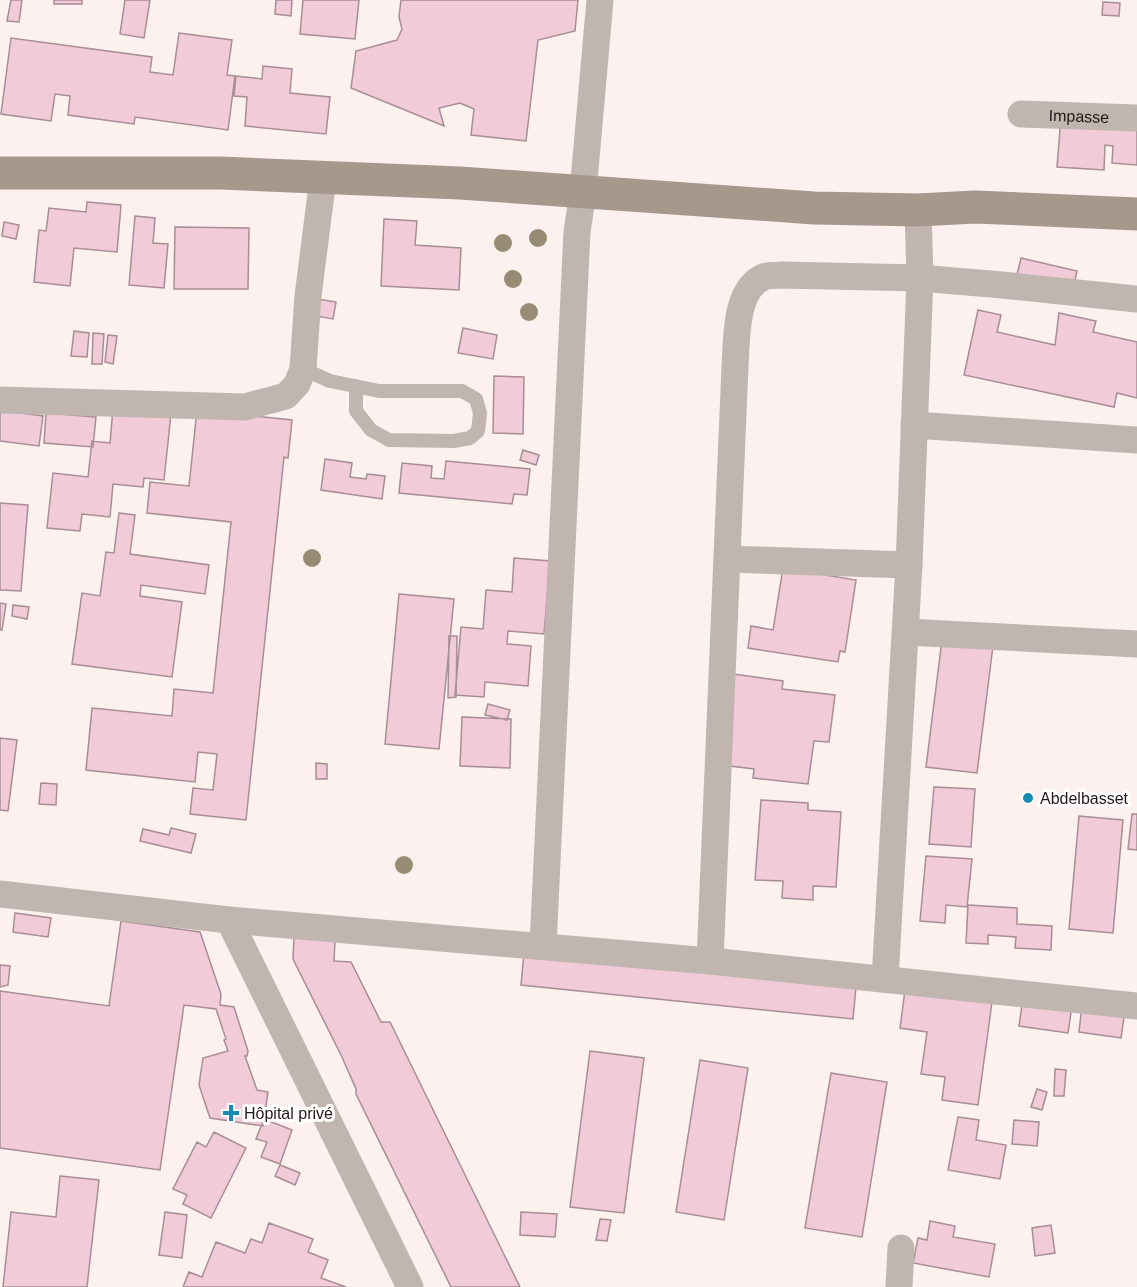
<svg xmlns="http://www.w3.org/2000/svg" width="1137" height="1287" viewBox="0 0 1137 1287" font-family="Arial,sans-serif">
<rect width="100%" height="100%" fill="#fdf1ef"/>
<path fill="#f2cbd8" stroke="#a78d96" stroke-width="1.5" d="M11 0H22L19 22 7 21Z
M54 0H82V4H54Z
M125 0H150L144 38 120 34Z
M276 0H292L291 16 275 14Z
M303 0H359L355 39 300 34Z
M401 0H578L575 31 538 40 526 141 471 135 474 109 460 103 439 108 444 126 351 88 356 51 397 40 402 29 399 17Z
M1103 2 1120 3 1119 16 1102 15Z
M179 33 232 40 227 75 235 76 228 130 135 117 134 124 68 115 70 96 55 94 51 121 1 114 11 38 152 57 150 72 173 75Z
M263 66 292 69 290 93 330 97 326 134 245 126 247 97 234 96 236 76 262 79Z
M1062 105 1137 110V165L1112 163 1113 146 1105 145 1104 170 1057 167Z
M87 202 121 205 117 252 74 248 70 286 34 282 39 230 46 231 49 208 86 212Z
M135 216 155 218 153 243 168 244 164 288 129 285Z
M384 219 417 221 415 245 461 248 459 290 381 286Z
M4 222 19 225 16 239 2 236Z
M175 227 249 228 248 289H174Z
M1021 258 1077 271 1073 288 1017 275Z
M318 299 336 302 333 319 315 316Z
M978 310 1001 315 997 332 1055 345 1059 313 1096 321 1093 332 1137 342V398L1117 393 1114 407 964 375Z
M463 328 497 335 493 359 458 353Z
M74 331 89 333 87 357 71 356Z
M93 333 104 334 102 364H92Z
M108 335 117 336 113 364 105 362Z
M494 376 524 377 523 434 493 433Z
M113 408 171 414 164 480 144 478 143 487 113 484 110 517 82 514 80 531 47 528 53 473 88 477 92 441 110 443Z
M0 410 43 416 39 446 0 441Z
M197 410 292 420 288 458 284 457 246 820 190 814 193 788 213 790 217 754 198 752 195 782 86 770 92 708 172 716 174 689 213 693 231 522 147 513 150 482 189 486Z
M46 413 96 417 93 447 44 443Z
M523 450 539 455 536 465 520 460Z
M325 459 352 463 350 477 366 479 367 474 385 476 382 499 321 490Z
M446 461 530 469 527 495 514 494 512 504 399 493 402 463 432 466 431 478 444 479Z
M0 503 28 505 21 591 0 590Z
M119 513 135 515 130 554 209 565 205 594 141 585 140 596 182 602 172 677 72 664 82 593 100 596 106 552 114 553Z
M514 558 550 561 544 634 508 631 507 644 531 646 528 686 485 682 484 697 455 695 461 627 483 629 486 590 512 592Z
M783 568 856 580 845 652 840 651 838 662 748 648 751 626 773 630Z
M399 594 454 599 439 749 385 744Z
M0 603 6 604 2 630H0Z
M13 605 29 607 27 619 12 616Z
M944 624 995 630 977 773 926 767Z
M449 636H457L456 697 448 698Z
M733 674 783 681 782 689 835 695 829 742 814 741 808 784 753 778 754 769 722 765Z
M488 704 510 710 507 720 485 715Z
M462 717 511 719 510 768 460 766Z
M0 738 17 740 8 811 0 810Z
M316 763 327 764V779H316Z
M41 783 57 784 56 805 39 804Z
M934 787 975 789 971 847 929 844Z
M761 800 808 803V810L841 812 836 887 813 886V900L782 898 783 881 755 880Z
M1132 814H1137V850L1128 849Z
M1079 816 1123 820 1113 933 1069 929Z
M171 828 196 834 191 853 140 841 143 829 169 835Z
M926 856 972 859 967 907 946 905 945 923 920 921Z
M968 905 1017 908V924L1052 926 1051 950 1015 948 1016 937 988 935V944L966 943Z
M15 913 51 918 48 937 13 932Z
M121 921 200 932 221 994 220 1005 234 1007 248 1051 247 1056H245L257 1090 268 1092 263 1126 210 1118 199 1085 203 1058 228 1051 224 1040 226 1039 216 1009 184 1005 160 1170 0 1148V991L109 1006Z
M294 936 335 941 334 961 351 962 381 1022H390L520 1287H451L356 1094V1089L341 1055 293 959Z
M524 953 856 987 853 1019 521 985Z
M0 965 10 966 8 985 0 987Z
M905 990 992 1002 978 1105 942 1100 945 1077 921 1074 927 1032 900 1028Z
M1023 998 1072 1006 1068 1033 1019 1026Z
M1082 1005 1125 1010 1121 1038 1079 1032Z
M590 1051 644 1058 624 1213 570 1207Z
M700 1060 748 1068 724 1220 676 1212Z
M1055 1069 1066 1070 1064 1096H1054Z
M831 1073 887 1082 862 1237 805 1228Z
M1037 1089 1047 1092 1042 1110 1031 1107Z
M958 1117 979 1120 976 1140 1006 1145 1000 1179 948 1170Z
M264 1119 292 1130 280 1164 261 1157 267 1142 256 1139Z
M1014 1120 1039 1122 1037 1146 1012 1144Z
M214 1132 246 1148 211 1218 183 1204 187 1195 173 1189 197 1142 206 1147Z
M280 1165 300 1173 295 1185 275 1176Z
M60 1176 99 1180 87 1287H3L11 1212 56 1217Z
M165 1212 187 1215 182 1258 159 1255Z
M521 1212 557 1214 555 1237 520 1235Z
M600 1219 611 1220 607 1241 596 1240Z
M930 1221 955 1226 953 1237 995 1244 989 1277 913 1263 918 1238 927 1240Z
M269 1223 313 1239 308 1252 328 1260 321 1278 346 1287H183L189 1272 202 1277 216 1242 245 1253 251 1239 262 1243Z
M1051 1225 1055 1253 1035 1256 1032 1228Z"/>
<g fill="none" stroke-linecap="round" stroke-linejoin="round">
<path stroke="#c0b6af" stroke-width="14" d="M303 369 330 381 379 391H462L476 399 480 413 478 431 470 438 454 441 389 440 371 430 356 411V386"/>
<g stroke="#c0b6af" stroke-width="27">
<path id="s1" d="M1021 114 1137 118"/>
<path d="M0 400 245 407 286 396 297 384 303 369 308 296 323 178"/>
<path d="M914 425 1137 440"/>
<path d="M728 559 909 565"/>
<path d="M906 632 1137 644"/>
<path d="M0 894 229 920 710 961 1137 1006"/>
<path d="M229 920 410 1287"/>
<path d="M543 946 577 232 583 192 600 0"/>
<path d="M710 961 735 366C737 340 734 287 766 276 770 275 776 276 781 275L920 278 1002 285 1137 299"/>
<path d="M885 979 909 565 920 278 918 210"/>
<path d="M899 1287 901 1248"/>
</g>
<path stroke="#a6988d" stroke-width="33" d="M0 173H220L460 183 814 208 918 210 975 207 1137 214"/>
</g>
<g fill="#988b73">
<circle cx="538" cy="238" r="9"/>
<circle cx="503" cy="243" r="9"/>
<circle cx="513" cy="279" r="9"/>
<circle cx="529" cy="312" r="9"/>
<circle cx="312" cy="558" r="9"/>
<circle cx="404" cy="865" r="9"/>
</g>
<g fill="#188cb0" stroke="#fff" stroke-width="2">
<circle cx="1028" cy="798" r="6"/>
<path d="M228 1104h6v6h6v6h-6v6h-6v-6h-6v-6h6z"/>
</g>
<g text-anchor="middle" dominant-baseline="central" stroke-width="6" stroke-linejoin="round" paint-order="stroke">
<g font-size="16" fill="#221817" stroke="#fff">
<text stroke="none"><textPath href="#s1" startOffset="58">Impasse</textPath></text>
</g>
<g font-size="16" fill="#221817" stroke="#fff" text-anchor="start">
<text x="1040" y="798">Abdelbasset</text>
<text x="244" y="1113">Hôpital privé</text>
</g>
</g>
</svg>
